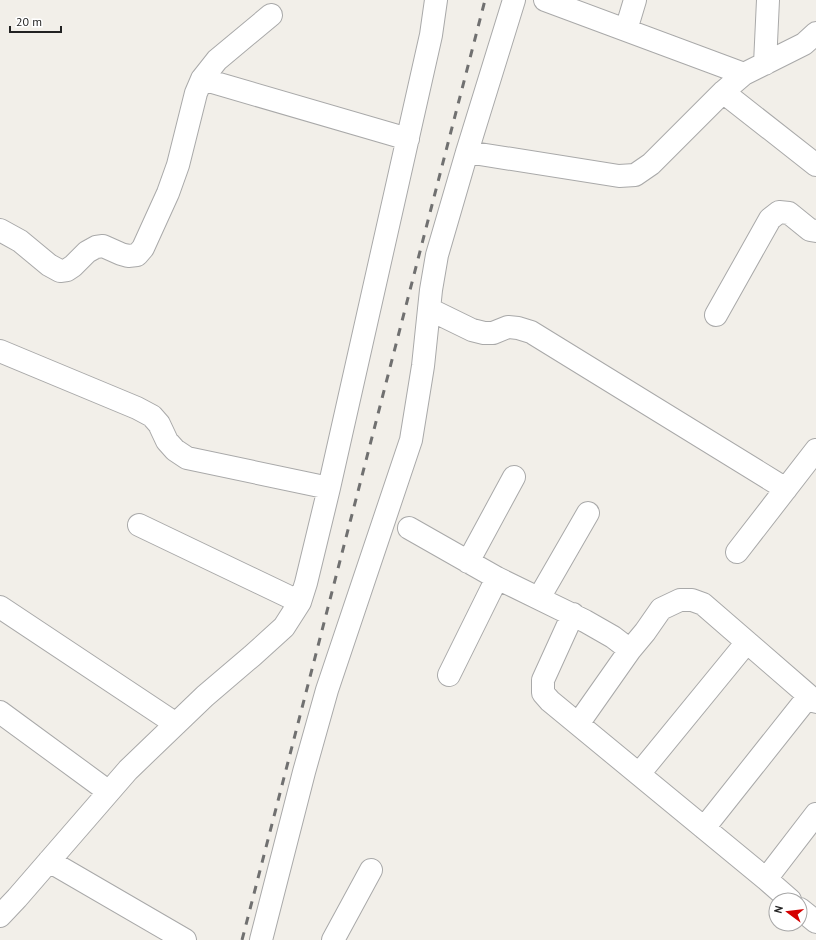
<svg xmlns="http://www.w3.org/2000/svg" width="816" height="940" viewBox="0 0 816 940" font-family="'PT Sans',sans-serif">
<rect width="100%" height="100%" fill="#f2efe9"/>
<g fill="none" stroke-linecap="round" stroke-linejoin="round">
<defs>
<path id="minor" d="M545 0 744 74
M626 30 635 0
M765 64 768 0
M202 79 408 139
M723 92 816 165
M467 152 619 176 635 175 651 164 723 92 744 74 804 44 816 33
M0 230 20 241 49 265 60 271 67 270 73 266 87 252 96 247 103 246 121 254 128 256 137 255 143 248 168 193 178 165 196 93 202 79 217 60 271 15
M429 309 472 330 484 333H493L508 327 518 328 531 332 786 489
M716 315 770 219 779 212 789 213 810 230 816 231
M0 351 137 408 152 416 159 424 167 441 175 450 187 458 329 488
M139 525 300 602
M409 528 497 578 585 621 613 637 630 650 645 632 661 609 680 600H692L703 604 816 702
M737 552 816 450
M468 562 514 477
M539 598 588 513
M0 607 176 724
M573 614 543 680V693L550 701 766 879 790 900
M449 675 497 578
M0 712 109 792
M578 724 630 650
M639 774 747 642
M704 828 808 697
M49 861 185 940
M766 879 816 814
M800 909 816 922
M0 916 17 898 128 770 205 696 252 656 284 627 300 602 306 583 329 488 431 35 436 0
M261 940 304 772 327 690 411 440 423 366 431 290 437 255 467 152 514 0
M333 940 371 870"/>
</defs>
<use href="#minor" stroke="#a9a9a9" stroke-width="24"/>
<use href="#minor" stroke="#fff" stroke-width="22"/>
<path stroke="#707070" stroke-width="3" stroke-dasharray="8 8" stroke-linecap="butt" d="M242 940 485 0"/>
</g>
<g transform="translate(788 912) rotate(285)"><circle r="19" fill="#ffffff" stroke="#a7a7a7"/>
<path d="M0-3L7 15L0 10L-7 15Z" fill="#d40000"/>
<text y="-6" font-size="11" font-weight="bold" text-anchor="middle" fill="#222222">N</text>
</g>
<path d="M10 26v6h51v-6" fill="none" stroke="#222222" stroke-width="2"/>
<text x="16" y="26" font-size="12" fill="#222222" stroke="#ffffff" stroke-width="3" paint-order="stroke">20 m</text>
</svg>
